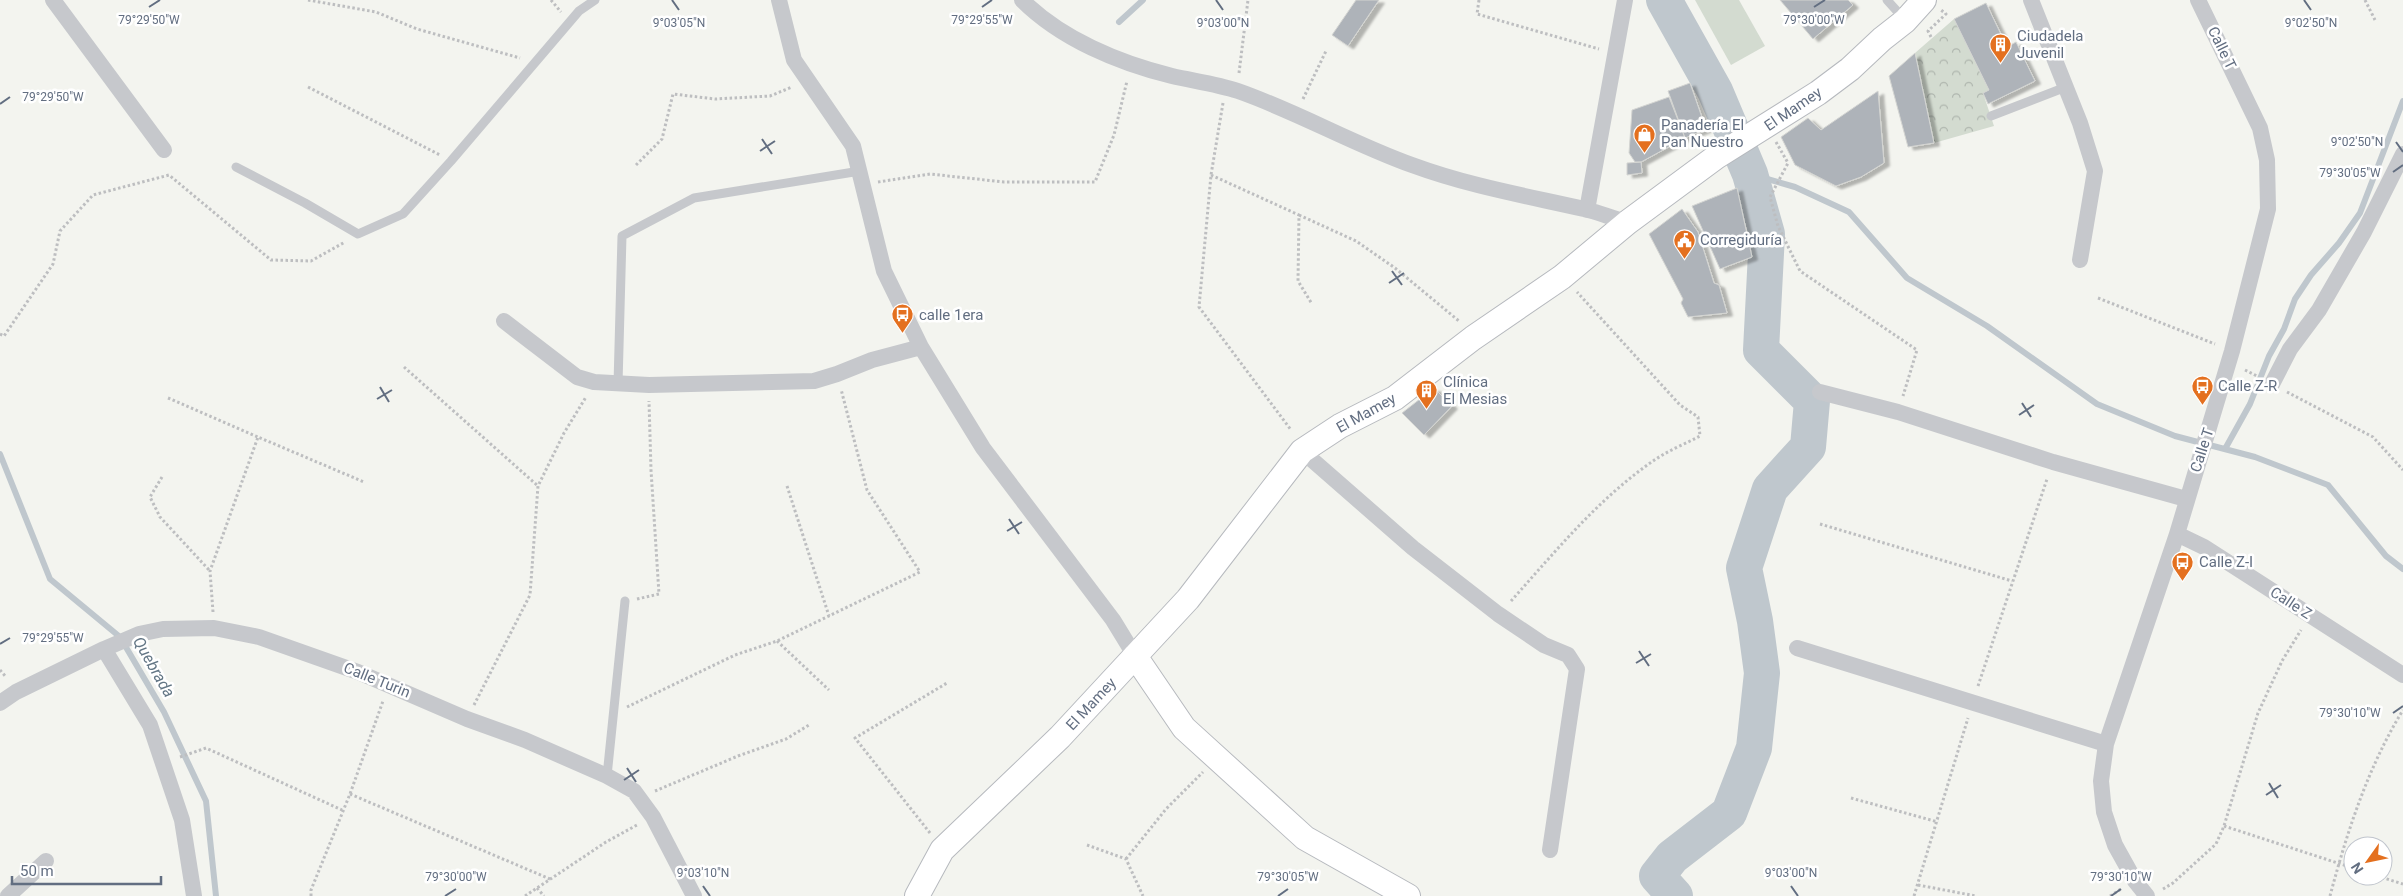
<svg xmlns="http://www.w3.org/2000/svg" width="2403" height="896" viewBox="0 0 2403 896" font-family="Roboto,sans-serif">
<defs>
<pattern id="park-crowns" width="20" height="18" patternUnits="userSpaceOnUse" patternTransform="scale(1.25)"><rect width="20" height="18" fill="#d3dbd0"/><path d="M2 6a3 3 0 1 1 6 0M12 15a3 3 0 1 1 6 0" fill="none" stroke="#afb6ae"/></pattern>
<filter id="shadow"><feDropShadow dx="5.5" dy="3" stdDeviation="1" flood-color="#0004"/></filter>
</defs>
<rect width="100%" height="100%" fill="#f3f4ef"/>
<path fill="url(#park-crowns)" d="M1954 19 1989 90 1983 93 1994 126 1934 143 1915 53Z"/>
<path fill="#d3dbd0" d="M1695 0H1739L1765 46 1731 65Z"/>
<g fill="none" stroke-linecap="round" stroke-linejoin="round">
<path stroke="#bfc7cd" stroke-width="6" d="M1119 22 1143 0
M1750 174 1795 187 1849 212 1907 278 1987 326 2097 404 2175 436 2255 457 2328 485 2386 556 2403 569
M2225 449 2250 404 2269 356 2284 329 2295 299 2311 275 2339 243 2360 213 2403 101
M0 454 50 579 120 637 164 712 206 801 216 896"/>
<path stroke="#bfc7cd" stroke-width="36" d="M1664 0 1715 91 1750 174 1767 234 1761 350 1812 401 1808 447 1770 489 1744 568 1755 621 1762 673 1754 748 1729 813 1672 857 1657 876 1675 896"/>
</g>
<path fill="#aeb3b9" stroke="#d4d5d2" filter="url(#shadow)" d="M1356 0H1379L1348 46 1332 35Z
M1780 0H1848L1853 5 1813 39Z
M1986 3 2007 47 2016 42 2035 81 1988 104 1983 93 1989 90 1954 19Z
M1915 53 1934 143 1908 147 1889 76Z
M1690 83 1706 129 1685 138 1668 91Z
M1878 91 1884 163 1861 177 1836 186 1795 165 1781 137 1808 118 1821 130Z
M1669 97 1685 138 1641 162H1635L1629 153 1632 110Z
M1641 162 1642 173 1627 175V163Z
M1737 188 1752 257 1720 269 1692 206Z
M1682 209 1698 232 1714 283 1719 285 1727 313 1688 317 1681 303 1683 299 1649 234Z
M1434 388 1452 406 1424 435 1402 413Z"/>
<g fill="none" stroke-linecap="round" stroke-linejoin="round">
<defs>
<path id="secondary" d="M1135 656 1184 728 1305 838 1408 896
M917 896 942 850 1060 737 1188 599 1302 451 1340 426 1395 398 1473 338 1562 277 1628 222 1716 157 1818 93 1850 69 1882 39 1905 21 1924 0"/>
</defs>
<use href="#secondary" stroke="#b6b9be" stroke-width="26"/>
<path stroke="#bdbec0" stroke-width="3" stroke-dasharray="2.5 2.5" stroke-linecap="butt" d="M308 0 376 12 417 29 520 58
M551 0 561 12
M1479 0 1477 14 1599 49
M2365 0 2375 20
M1931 37 1928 31 1946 14 1941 10
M1239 73 1248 0
M308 87 440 155
M1303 99 1326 51
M1223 103 1211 175 1199 307 1291 430
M1776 142 1788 163 1770 197 1778 226 1800 271 1917 350 1903 396
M636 165 662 139 673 94 715 99 770 96 792 87
M1211 175 1299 215 1298 281 1312 304
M878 182 930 174 1004 182H1095L1114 135 1127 81
M1299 215 1356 241 1395 268 1459 321
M2098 298 2215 344
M0 334 4 336 53 264 60 231 93 195 169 175 271 260 311 261 345 242
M404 367 538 486
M2245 370 2257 376
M2287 392 2373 437 2403 470
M168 398 258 437
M162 477 150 497 160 517 210 571
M787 486 829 616
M1820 524 2012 581
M637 599 659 594 651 470 649 401
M1511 601C1555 552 1598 499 1653 461 1667 451 1685 444 1700 436L1698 417 1680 405 1577 292
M213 612 210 571 258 437 364 482
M777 641 829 690
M0 670 6 677
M1978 686 2047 479
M474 705 530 595 538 486 564 433 586 397
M627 707 735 655 777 641 920 572 867 490 841 389
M180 757 206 748 342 810
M655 791 738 756 786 739 809 725
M350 794 550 879
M1851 798 1938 822
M2224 826 2353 868
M930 833 855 738 947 683
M1087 845 1126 859 1143 896
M1126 859 1166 809 1203 772
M2377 876 2403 884
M1918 885 1976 896
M537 888 544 896
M2163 889 2173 883 2216 844 2224 826 2258 713 2282 661 2301 630
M311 896V890L350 794 383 701
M525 896 606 842 637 825
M1914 896 1968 718
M2110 896 2121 889
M2330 896C2347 832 2368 767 2403 710"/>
<path stroke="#c6c8cc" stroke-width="9" d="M1887 0 1905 20
M1991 116 2066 87
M236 167 305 203 358 234 403 214 451 161 579 11 595 0
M618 384 622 236 694 198 860 171
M607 776 625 601"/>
<path stroke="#c6c8cc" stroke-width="16" d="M53 0 164 150
M779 0 794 60 853 146 884 271 921 347 983 448 1113 620 1135 656
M1022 0C1061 39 1119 63 1172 76 1194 81 1217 84 1238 91 1298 112 1353 144 1412 165 1469 186 1527 196 1584 209 1599 212 1613 219 1628 222
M2031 0 2080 123 2095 171 2080 260
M1587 210 1625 0
M504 321 577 377 594 382 649 385 814 381 837 374 872 360 921 347
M2272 384 2290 349 2319 310 2364 232 2403 154
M1820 392 1898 412 2053 462 2186 499
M1302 451 1413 548 1498 614 1544 645 1568 655 1577 669 1550 850
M2177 534 2204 547 2403 675
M1797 648 2106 744
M104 649 150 725 182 820 194 896
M0 703 16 692 104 649 139 634 163 629 214 628 259 637 358 672 467 719 525 740 607 776 634 791 653 817 694 896
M8 896 46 861
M2147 896 2135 881 2115 845 2104 812 2101 781 2106 744 2177 534 2232 351 2268 209 2267 160 2260 128 2198 0"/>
<use href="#secondary" stroke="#fff" stroke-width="24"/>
</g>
<path fill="none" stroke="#626e81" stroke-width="2" d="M672 0 679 10M1216 0 1223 10M2304 0 2311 10M149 7 160 0M982 7 992 0M1814 7 1825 0M0 104 10 97M762 139 772 154M2396 142 2403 152M760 151 775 141M2393 172 2403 165M1392 271 1402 285M1389 283 1404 273M380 387 389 402M377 399 392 390M2022 403 2031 417M2019 415 2034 405M1009 519 1019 534M1007 531 1022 522M0 644 10 638M1639 651 1649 666M1636 663 1651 654M2393 713 2403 706M627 768 636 782M624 780 639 770M2269 783 2278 798M2266 795 2281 785M703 886 710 896M1791 886 1798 896M445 896 456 889M1278 896 1288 889M2111 896 2121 889"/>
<defs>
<symbol id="building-pin" viewBox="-11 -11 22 30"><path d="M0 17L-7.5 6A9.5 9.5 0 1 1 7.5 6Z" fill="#e4701f" stroke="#fff"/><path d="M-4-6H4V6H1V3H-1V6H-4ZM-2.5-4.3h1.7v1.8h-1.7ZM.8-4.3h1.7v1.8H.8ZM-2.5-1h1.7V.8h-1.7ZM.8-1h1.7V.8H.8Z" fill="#fff"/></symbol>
<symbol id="shop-pin" viewBox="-11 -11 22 30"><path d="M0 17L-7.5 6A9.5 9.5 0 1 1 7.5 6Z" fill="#e4701f" stroke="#fff"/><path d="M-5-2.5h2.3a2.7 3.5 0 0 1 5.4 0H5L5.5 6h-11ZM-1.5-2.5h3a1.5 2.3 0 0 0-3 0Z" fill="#fff"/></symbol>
<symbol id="civic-pin" viewBox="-11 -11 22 30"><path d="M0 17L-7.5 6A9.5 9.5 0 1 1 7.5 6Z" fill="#e4701f" stroke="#fff"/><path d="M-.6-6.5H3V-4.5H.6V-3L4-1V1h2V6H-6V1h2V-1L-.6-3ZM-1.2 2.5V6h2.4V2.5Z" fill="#fff"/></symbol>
<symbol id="bus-pin" viewBox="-11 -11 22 30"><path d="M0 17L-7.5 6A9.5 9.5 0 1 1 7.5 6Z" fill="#e4701f" stroke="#fff"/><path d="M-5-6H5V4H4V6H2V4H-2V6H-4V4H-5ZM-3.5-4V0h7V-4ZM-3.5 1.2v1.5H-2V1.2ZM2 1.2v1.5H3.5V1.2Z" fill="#fff"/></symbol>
</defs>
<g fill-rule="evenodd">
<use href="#building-pin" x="1988" y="32" width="25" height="34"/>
<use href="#shop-pin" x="1632" y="122" width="25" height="34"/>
<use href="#civic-pin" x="1672" y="228" width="25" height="34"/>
<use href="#bus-pin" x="890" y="302" width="25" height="34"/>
<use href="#bus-pin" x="2190" y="374" width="25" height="34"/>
<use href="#building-pin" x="1414" y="378" width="25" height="34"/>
<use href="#bus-pin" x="2170" y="550" width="25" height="34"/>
</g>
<g text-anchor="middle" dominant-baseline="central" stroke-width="5" stroke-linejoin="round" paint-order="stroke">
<g font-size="15" fill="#626e81" stroke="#fff" text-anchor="start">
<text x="2017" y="36">Ciudadela<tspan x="2017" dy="17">Juvenil</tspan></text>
<text x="1661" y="125">Panadería El<tspan x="1661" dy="17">Pan Nuestro</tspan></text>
<text x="1700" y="240">Corregiduría</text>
<text x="919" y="315">calle 1era</text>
<text x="1443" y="382">Clínica<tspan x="1443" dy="17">El Mesias</tspan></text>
<text x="2218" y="386">Calle Z-R</text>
<text x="2199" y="562">Calle Z-I</text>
</g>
<g font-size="15" fill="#626e81" stroke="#fff">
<text transform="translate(2222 48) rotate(64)">Calle T</text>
<text transform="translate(1793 109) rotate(-34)">El Mamey</text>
<text transform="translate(1366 413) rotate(-29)">El Mamey</text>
<text transform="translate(2202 450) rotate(-72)">Calle T</text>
<text transform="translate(2291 603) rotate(33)">Calle Z</text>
<text transform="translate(377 680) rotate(22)">Calle Turin</text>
<text transform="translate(1091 704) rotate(-47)">El Mamey</text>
</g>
<g font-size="16" font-style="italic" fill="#637685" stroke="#fff">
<text transform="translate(154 667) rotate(60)">Quebrada</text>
</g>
</g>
<g font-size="12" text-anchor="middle" fill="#626e81" stroke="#fff" stroke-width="5" stroke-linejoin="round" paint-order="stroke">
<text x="149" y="24">79°29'50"W</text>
<text x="982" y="24">79°29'55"W</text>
<text x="1814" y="24">79°30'00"W</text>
<text x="2311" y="27">9°02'50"N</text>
<text x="679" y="27">9°03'05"N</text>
<text x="1223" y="27">9°03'00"N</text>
<text x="53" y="101">79°29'50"W</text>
<text x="2357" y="146">9°02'50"N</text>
<text x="2350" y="177">79°30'05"W</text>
<text x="53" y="642">79°29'55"W</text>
<text x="2350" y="717">79°30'10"W</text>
<text x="703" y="877">9°03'10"N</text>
<text x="1791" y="877">9°03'00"N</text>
<text x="456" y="881">79°30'00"W</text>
<text x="1288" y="881">79°30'05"W</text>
<text x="2121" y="881">79°30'10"W</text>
</g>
<g transform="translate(2368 861) rotate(237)"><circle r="24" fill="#ffffff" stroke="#c0c5cd"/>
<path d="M0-4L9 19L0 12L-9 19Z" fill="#e4701f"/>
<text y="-8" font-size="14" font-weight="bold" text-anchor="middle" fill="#626e81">N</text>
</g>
<path d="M12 876v8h149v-8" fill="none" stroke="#626e81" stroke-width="2.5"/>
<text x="20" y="876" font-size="15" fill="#626e81" stroke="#ffffff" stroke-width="4" paint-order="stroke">50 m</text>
</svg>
